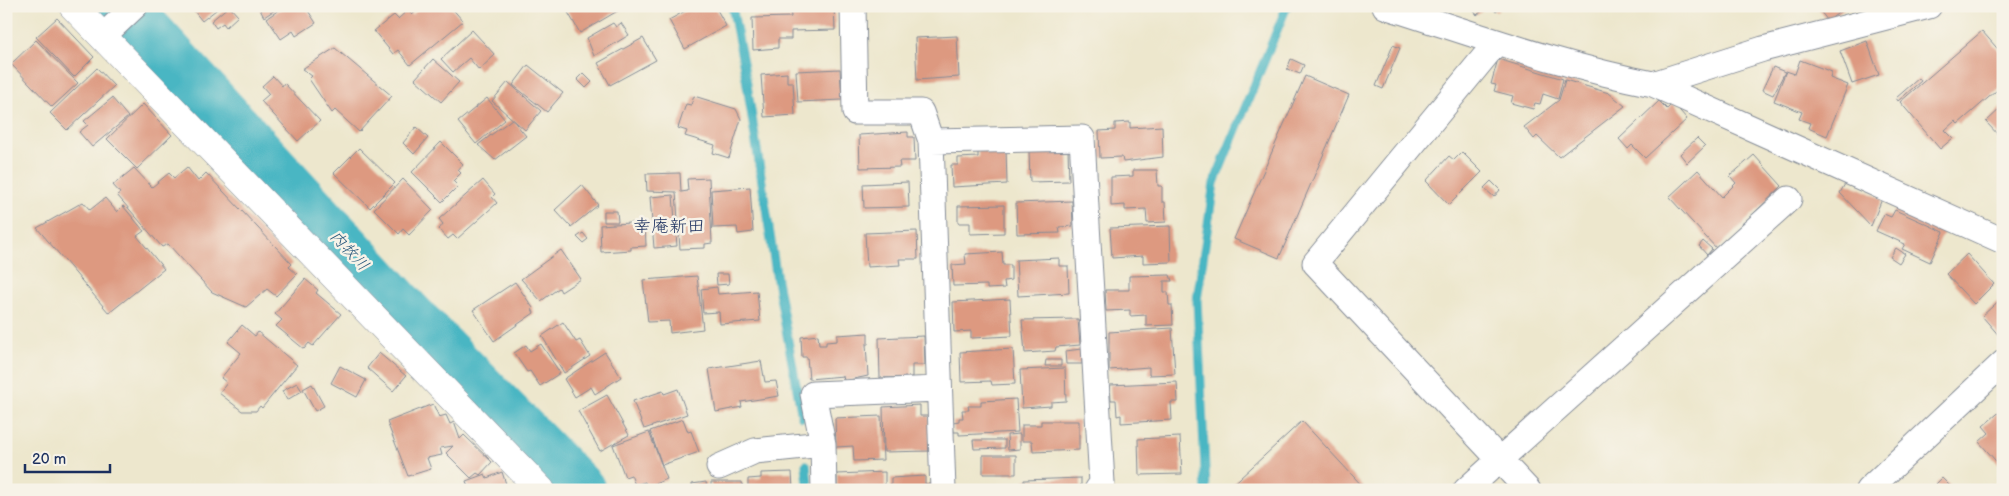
<svg xmlns="http://www.w3.org/2000/svg" width="2009" height="496" viewBox="0 0 2009 496" font-family="'Balsamiq Sans','Klee One',sans-serif">
<rect width="100%" height="100%" fill="#f7f3e8"/>
<filter id="ink" filterUnits="userSpaceOnUse"><feTurbulence type="fractalNoise" baseFrequency=".02" numOctaves="2"/><feDisplacementMap in="SourceGraphic" scale="10" xChannelSelector="R" yChannelSelector="G"/><feConvolveMatrix kernelMatrix="1 2 1 2 8 2 1 2 1" color-interpolation-filters="sRGB"/></filter>
<filter id="wash" filterUnits="userSpaceOnUse"><feTurbulence type="fractalNoise" baseFrequency=".0096" numOctaves="4" result="noise"/><feDisplacementMap in="SourceGraphic" scale="20" xChannelSelector="R" yChannelSelector="G"/><feGaussianBlur stdDeviation="1.12" result="paint"/><feColorMatrix in="noise" values="0 0 0 0 0 0 0 0 0 0 0 0 0 0 0 0 0 1.4 0 .05"/><feComposite in="paint" operator="in"/></filter>
<g filter="url(#wash)">
<rect width="100%" height="100%" fill="#ede7cd"/>
<g fill="none" stroke-linecap="round" stroke-linejoin="round">
<path stroke="#48b6c3" stroke-width="9" d="M732 6 746 78 777 280 802 417
M806 465 808 484
M1206 490 1197 300 1214 183 1287 6"/>
<path stroke="#48b6c3" stroke-width="51" d="M124 6 407 314 580 490"/>
</g>
<g id="blocks">
<path fill="#dd9980" d="M190 6H221L202 21Z
M229 6 238 16 226 27 223 23 216 28 211 21Z
M258 6H281L264 17Z
M285 6H305L316 23 296 36 293 31 281 39 267 18Z
M422 6H450L463 21 410 65 398 50 393 54 374 31 394 15 398 19 408 10 412 15Z
M572 6H626L580 33 566 9Z
M694 6H715L726 26 685 49 669 20Z
M777 6H787V12H777Z
M790 6H834L835 30 791 31V39H778V48L753 50 752 18 791 17Z
M1243 6H1256L1255 11Z
M1470 6H1488L1477 15Z
M1491 6H1503L1496 12Z
M1816 6H1847L1828 21Z
M57 18 94 57 74 77 36 37Z
M613 23 616 27 621 23 629 35 594 56 587 38Z
M472 30 495 55 479 70 469 58 453 72 441 59Z
M1982 31 2003 55V85L1958 124 1955 121 1945 130 1953 138 1940 149 1900 102Z
M957 36 959 77 917 80 915 38Z
M643 38 656 60 610 85 598 63Z
M36 40 78 83 52 107 11 64Z
M1867 41 1879 75 1852 84 1840 51Z
M1393 45 1400 48 1383 89 1376 86Z
M335 48 392 96 359 132 335 110 332 113 309 79 312 76 302 69Z
M433 59 459 82 441 102 415 79Z
M1291 59 1304 65 1300 74 1287 69Z
M1498 59 1563 79 1558 99 1543 94 1540 104 1535 103 1533 109 1511 103 1513 96 1494 91 1496 85 1491 84Z
M1800 60 1832 72 1830 78 1848 85 1827 136 1808 128 1810 123 1799 119 1802 112 1774 101 1786 71 1795 74Z
M528 65 563 93 547 112 513 85Z
M1773 67 1785 72 1773 95 1762 90Z
M97 68 114 86 67 130 50 113Z
M840 69 842 100 798 102 796 71Z
M583 73 592 82 586 88 577 79Z
M787 73V82H793L795 115 764 117 761 75Z
M273 76 282 86 284 83 320 121 298 141 261 101 269 94 262 86Z
M1305 76 1349 95 1279 258 1234 239Z
M1919 78 1921 81 1898 101 1896 98Z
M1565 80 1609 93 1625 106 1559 157 1537 136 1534 139 1524 127 1559 100Z
M508 82 541 111 525 130 492 101Z
M694 96 736 109 741 119 729 158 713 153 715 145 685 136 687 131 678 128 686 104 691 105Z
M112 98 128 117 92 147 79 132 88 125 84 121Z
M487 98 505 120 476 144 458 122Z
M1659 101 1667 109 1673 103 1687 119 1645 158 1632 145 1628 149 1619 139Z
M143 104 172 135 137 169 107 139Z
M2003 106V140L1986 122Z
M512 119 526 136 495 160 478 145Z
M1130 122V128L1162 126 1163 157 1123 162 1122 157 1100 158 1099 131 1115 130V123Z
M416 127 428 138 414 154 403 143Z
M908 132V137H914L915 161H899L900 167 860 168 859 135Z
M1697 138 1705 146 1687 163 1680 154Z
M441 142 463 164 458 170 461 173 453 181 458 186 442 202 412 172Z
M359 148 395 183 370 208 334 173Z
M1006 149 1007 184 952 187 951 165H958V158L978 157V151Z
M1068 150 1069 181 1030 182 1029 151Z
M1462 152 1482 172 1449 205 1426 181 1449 156 1454 160Z
M1754 155 1782 186 1717 249 1669 197 1698 170 1722 197 1736 183 1730 176Z
M187 167 198 181 206 173 292 264 289 267 297 274 276 296 267 289 246 307 212 292 168 244 162 247 117 195 120 193 113 185 134 168 152 187 169 173 174 178Z
M1133 170H1157L1158 186H1162V202H1165L1166 222 1147 223 1146 209 1125 210V205L1111 206V177L1133 176Z
M680 173 681 192 688 191 687 179 709 178 712 243 705 244V248L680 249 676 192 647 191 646 174Z
M403 179 433 210 409 235 403 229 399 234 374 209Z
M483 180 495 194 492 197 497 203 457 239 453 235 448 239 439 229 443 224 439 219Z
M1491 181 1500 190 1494 197 1484 188Z
M908 182 909 207 864 208 863 184Z
M1846 182 1882 199 1871 226 1840 193Z
M582 185 598 205 571 227 555 210Z
M750 187 753 232 738 234 737 227 713 228 711 190Z
M673 195 677 246 654 248 650 197Z
M105 198 117 212 123 206 144 231 137 236 164 269 109 313 37 228 83 202 90 210Z
M1072 201 1073 226 1059 227 1060 233 1017 234 1016 203Z
M1004 205V233L970 234V223H958V206Z
M1895 210 1944 232 1930 262 1902 249 1905 244 1876 231 1884 214 1891 217Z
M604 211H617L618 222H604Z
M645 222 646 246 631 247V250L601 252 600 225Z
M1170 226 1171 262 1143 263V256L1112 258 1110 228Z
M917 231 918 259H899L900 265 867 267 865 233Z
M583 233 588 239 583 243 577 237Z
M1703 241 1712 249 1707 255 1699 246Z
M1896 248 1905 254 1899 263 1890 257Z
M561 250 581 279 561 292 559 288 541 301 521 279Z
M1002 252 1003 265H1011V280L1004 281 1005 288 987 289V285L953 286 952 265 966 264 965 254Z
M1967 254 1994 284 1974 304 1946 274Z
M1059 258V266H1068L1069 293 1018 296 1016 260Z
M716 274H728L729 284 717 285Z
M1170 275 1172 281H1164V292H1168L1169 305H1172L1173 325 1146 326V315L1130 316V310L1106 311 1105 290H1129V276Z
M697 276 703 329 670 333 669 321 648 322 643 280Z
M305 279 318 290 316 293 341 314 313 346 309 343 304 349 276 326 282 320 275 314Z
M515 282 533 308 532 309 534 313 494 341 473 310Z
M717 287 718 294 757 291 760 321 720 324 719 312 703 313 701 289Z
M2003 297V337L2001 338 1982 316Z
M1010 299 1012 336 971 338V331L954 332 953 302Z
M1078 319 1080 345 1056 347 1055 351 1025 353 1022 320Z
M563 322 576 342 580 340 590 356 564 373 542 336Z
M242 325 255 336 258 332 297 365 262 408 260 406 256 411H242L219 393 227 383 221 378 241 353 228 342Z
M1172 328 1175 374 1149 375V367L1109 370V332Z
M868 333V344H866L868 376 844 381 843 376 809 379 807 357H802L801 337 818 335 819 345H826V342L837 341V335Z
M924 336 925 365H912V377L880 378 879 338Z
M541 344 560 373 540 386 530 371 527 372 514 353 526 345 530 351Z
M1013 349 1015 384 992 385 991 381 961 382 960 352Z
M1082 349V364H1066L1065 351Z
M605 352 621 377 595 394 591 387 575 397 564 379Z
M379 353 406 376 393 391 367 368Z
M1046 360H1061V366H1045Z
M761 361 765 382 776 381 779 396 741 402 742 407 716 412 709 369Z
M340 366 366 380 357 397 331 383Z
M1065 368 1066 401 1051 402V406L1022 408 1020 370Z
M1177 382 1178 402H1171L1172 420 1121 423V415L1117 416 1116 400H1111L1110 385Z
M297 383 302 391 287 400 282 391Z
M312 384 324 406 315 411 303 389Z
M678 389 687 414 644 429 633 401 663 391 664 394Z
M607 395 629 435 600 451 578 411Z
M1016 399 1018 432 959 435V432H954L953 422 959 421V418H963L962 410H969L968 406H981V401Z
M433 404 439 417 446 415 450 424 454 422 460 439 464 435 492 462 480 475 477 473 471 478 446 453 453 446 440 448 442 455 427 458 431 469 408 476 387 422Z
M920 405V416H929L930 451 884 452 883 407Z
M2003 409V469L1979 442 1989 433 1983 426Z
M881 416 883 460 854 461 853 446 836 447 835 418Z
M683 419 688 432 691 431 699 452 662 465 650 431Z
M1041 421H1079V450L1033 452 1032 441H1022V425H1041Z
M1302 421 1366 490H1227Z
M649 432 667 479 647 487 645 482 635 485 631 475 625 477 613 445Z
M1020 434V449L1008 450 1007 435Z
M1180 437 1182 474 1139 475 1138 439Z
M973 440H1005V448L974 449Z
M983 455H1016V474H983Z
M502 472 508 490H461L468 487 466 481 485 474 487 478Z
M792 472 793 490H748V479L761 478V473Z
M885 472V490H837V474Z
M925 476V484H931V490H891V478Z
M1081 478V490H1024V480Z
M1942 478 1950 486 1946 490H1942L1936 484Z
M706 482 707 490H692V484Z
M711 482H742L743 490H711Z"/>
</g>
</g>
<g filter="url(#ink)">
<use href="#blocks" fill-opacity="0" stroke="#848b96" stroke-width="1"/>
<g fill="none" stroke-linecap="round" stroke-linejoin="round">
<defs>
<path id="minor" d="M853 6 855 112H921L931 141 943 490
M1385 6C1474 34 1561 66 1653 84L2003 241
M102 37 135 6
M1496 43 1315 263 1528 490
M1653 84 1763 49 1929 6
M931 141 1082 138 1102 483 1097 490
M719 467 755 451 823 444
M824 490 823 444 813 394 939 389
M1466 490 1789 199
M1868 490 2003 363"/>
<path id="tertiary" d="M73 6 541 490"/>
</defs>
<use href="#minor" stroke="#848b96" stroke-width="27"/>
<use href="#tertiary" stroke="#848b96" stroke-width="29"/>
<use href="#minor" stroke="#fff" stroke-width="25"/>
<use href="#tertiary" stroke="#fff" stroke-width="28"/>
</g>
</g>
<g text-anchor="middle" dominant-baseline="central" stroke-width="5" stroke-linejoin="round" paint-order="stroke">
<g font-size="16" font-style="italic" fill="#28587c" stroke="#f7f3e8">
<text transform="translate(349 251) rotate(47)">内牧川</text>
</g>
<g font-size="18" fill="#1b2f5e" stroke="#f7f3e8">
<text x="669" y="226">幸庵新田</text>
</g>
</g>
<rect width="2009" height="496" fill="none" stroke="#f7f3e8" stroke-width="25"/>
<path d="M25 464v8h85v-8" fill="none" stroke="#1b2f5e" stroke-width="2.5"/>
<text x="32" y="464" font-size="15" fill="#1b2f5e" stroke="#f7f3e8" stroke-width="4" paint-order="stroke">20 m</text>
</svg>
